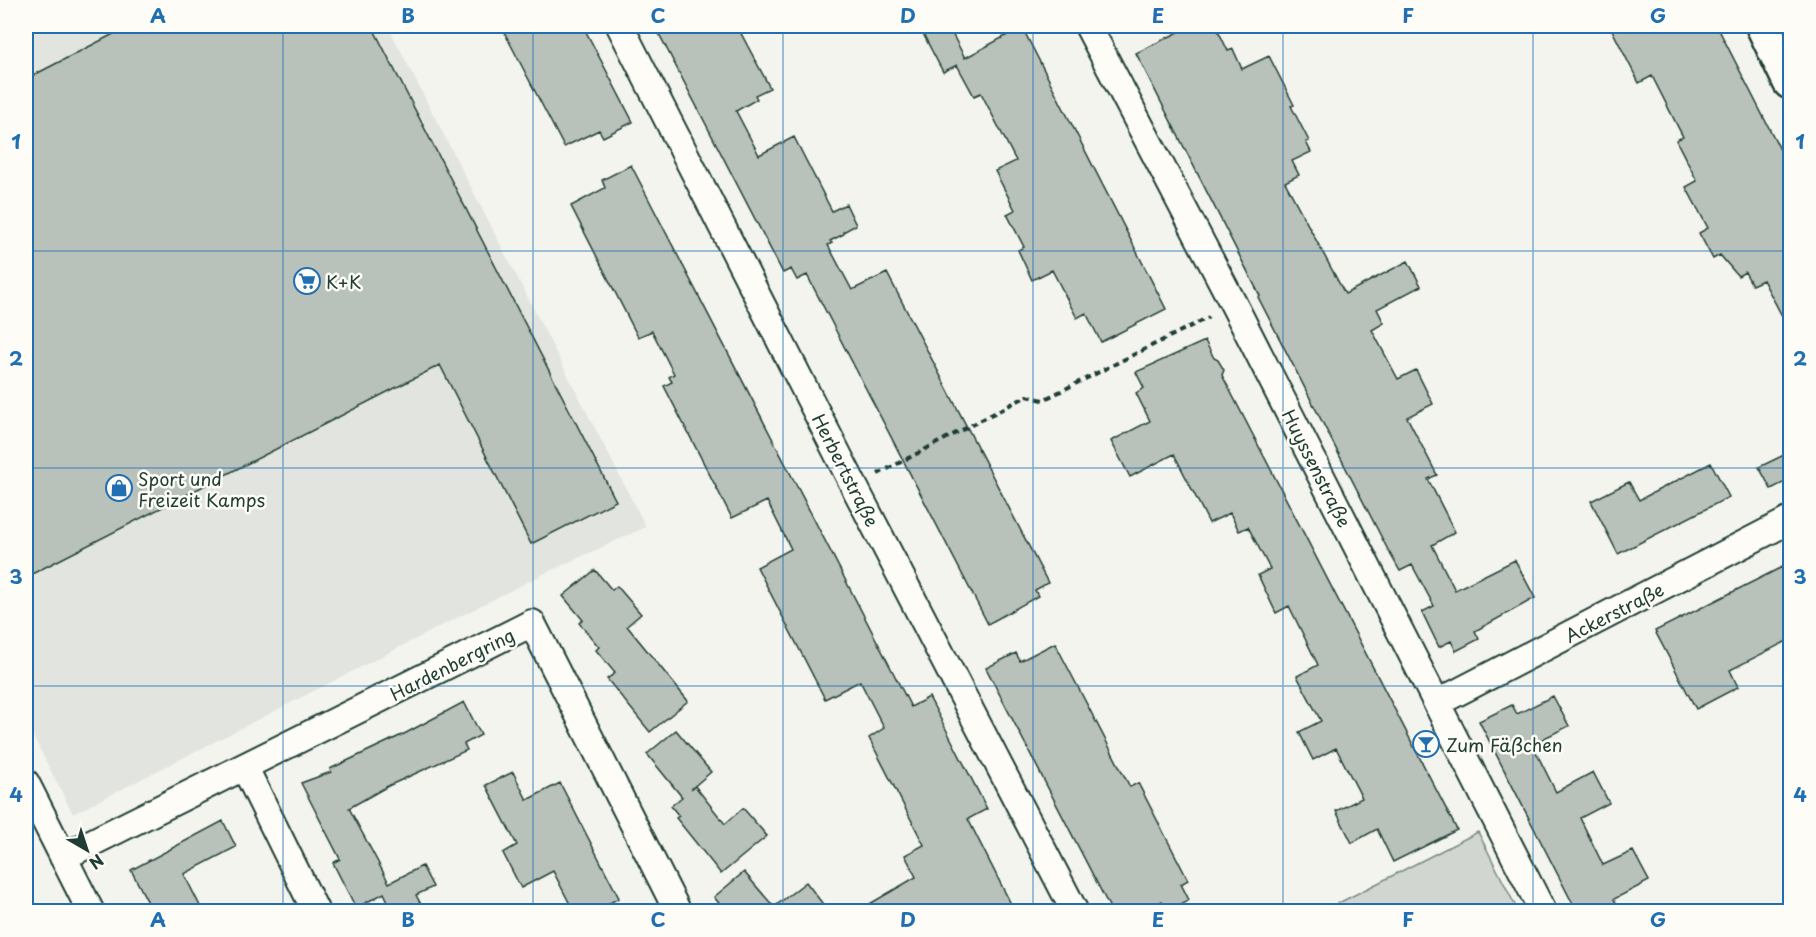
<svg xmlns="http://www.w3.org/2000/svg" width="1816" height="937" viewBox="0 0 1816 937" font-family="'Playpen Sans',sans-serif">
<rect width="100%" height="100%" fill="#f4f4ef"/>
<filter id="ink" filterUnits="userSpaceOnUse"><feTurbulence type="fractalNoise" baseFrequency=".0167" numOctaves="2"/><feDisplacementMap in="SourceGraphic" scale="12" xChannelSelector="R" yChannelSelector="G"/><feConvolveMatrix kernelMatrix="1 2 1 2 8 2 1 2 1" color-interpolation-filters="sRGB"/></filter>
<g filter="url(#ink)">
<path fill="#e2e5df" d="M26 26H403L391 32 646 527 539 576 73 814 26 723Z"/>
<path fill="#d1d6d1" stroke="#788a82" stroke-width="1.5" d="M1478 832 1518 911H1323Z"/>
<path fill="#b9c1bb" stroke="#1f3d34" stroke-width="1.5" d="M129 26H372L616 501 531 544 440 365 26 577V79Z
M501 26H583L633 122 603 137 599 130 564 147Z
M655 26H737L770 88 755 95 757 99 736 111 759 155 794 137 832 211 846 204 856 225 843 232 844 234 830 241 832 243 828 245 852 290 887 273 1048 583 1035 590 1038 596 988 624 807 275 797 280 791 269 783 273Z
M919 26H948L965 58 1022 27 1166 309 1101 342 1086 313 1077 318 1052 270 1032 280 1018 250 1024 247 1007 214 1015 210 995 171 1016 161 981 93 974 96 957 65 943 72Z
M1191 26H1216L1228 51 1233 49 1242 69 1269 56 1294 105 1291 106 1309 141 1306 142 1311 152 1292 161 1299 175 1285 182 1345 294 1408 261 1421 286 1377 309 1384 323 1372 330 1398 379 1416 370 1433 404 1407 417 1437 475 1428 479 1455 532 1432 545 1455 590 1515 560 1535 598 1475 631 1479 639 1456 651 1451 641 1439 647 1422 612 1434 606 1412 565 1400 571 1388 550 1258 297 1260 296 1136 53Z
M1610 26H1717L1791 171V333L1763 280 1752 285 1745 272 1738 276 1720 255 1713 259 1699 233 1708 228 1686 187 1697 181 1676 140 1683 137 1652 76 1639 83Z
M631 165 911 707 929 697 949 735 987 809 968 819 1015 912H977L974 904 959 912H856L916 877 905 855 924 845 869 738 884 728 860 681 825 699 757 567 791 549 767 501 732 518 664 386 672 382 669 377 674 374 652 331 638 337 571 206 605 188 602 180Z
M1205 341 1214 358 1218 360 1224 370 1222 375 1457 830 1393 862 1377 829 1352 843 1336 811 1362 798 1336 748 1313 760 1299 732 1321 721 1297 676 1318 665 1289 606 1276 613 1258 575 1270 569 1248 527 1239 531 1230 513 1209 523 1174 454 1130 477 1111 441 1150 421 1136 393 1144 388 1136 372Z
M1784 455 1791 467V479L1771 489 1759 467Z
M1711 463 1729 497 1618 554 1591 501 1629 482 1639 500Z
M1782 567 1791 582V639L1730 670 1738 687 1696 709 1655 631Z
M595 570 612 590 617 586 641 614 627 626 688 701 650 732 607 679 615 673 596 650 599 647 579 623 583 620 563 596Z
M1055 643 1130 787 1138 783 1188 880 1181 884 1189 900 1168 912 1162 901 1141 912H1112L986 668 1016 653 1020 661Z
M1553 696 1569 726 1532 744 1556 792 1593 772 1609 803 1580 818 1603 865 1633 851 1649 881 1614 899 1620 912H1577L1479 721 1512 705 1517 714Z
M464 702 481 735 464 744 467 750 388 786 349 808 389 883 422 866 433 887 416 895 425 912H393L384 893 356 908 333 863 340 859 301 783 331 772 330 769 406 733Z
M676 730 711 772 691 789 695 786 725 824 743 808 767 836 721 874 676 818 679 816 671 806 682 797 647 754Z
M513 772 527 800 560 783 619 898 593 912H574L553 871 521 888 503 853 517 845 486 785Z
M223 821 236 847 184 874 203 912H153L131 870Z
M744 872 774 907 806 882 829 912H726L714 897Z"/>
<g fill="none" stroke-linecap="round" stroke-linejoin="round">
<defs>
<path id="street" d="M620 26 854 486 1075 912
M1088 26 1234 305 1543 912
M1437 703 1790 520
M245 768 316 912
M26 783 91 912
M63 857 532 623 678 912"/>
<path id="secondary" d="M1763 26 1790 82"/>
</defs>
<use href="#street" stroke="#1f3d34" stroke-width="30"/>
<use href="#secondary" stroke="#1f3d34" stroke-width="38"/>
<path stroke="#1f3d34" stroke-width="4" stroke-dasharray="6 4.5" stroke-linecap="butt" d="M878 474 1027 396 1043 400 1209 317"/>
<use href="#street" stroke="#fdfcf7" stroke-width="26"/>
<use href="#secondary" stroke="#fdfcf7" stroke-width="33"/>
</g>
</g>
<path fill="none" stroke="#1f6fb2" stroke-width="1.5" stroke-opacity="0.55" d="M283 26V912M533 26V912M783 26V912M1033 26V912M1283 26V912M1533 26V912M26 251H1790M26 468H1790M26 686H1790"/>
<defs>
<symbol id="supermarket-ring" viewBox="-11 -11 22 22"><circle r="9.5" fill="#fdfcf7" stroke="#1f6fb2" stroke-width="1.5"/><path d="M-6-5.5h2.5l.6 2H6L4.5 2H-2.5L-4.4-4H-6ZM-1.5 3.2a1.3 1.3 0 1 0 .1 0ZM3 3.2a1.3 1.3 0 1 0 .1 0Z" fill="#1f6fb2"/></symbol>
<symbol id="shop-ring" viewBox="-11 -11 22 22"><circle r="9.5" fill="#fdfcf7" stroke="#1f6fb2" stroke-width="1.5"/><path d="M-5-2.5h2.3a2.7 3.5 0 0 1 5.4 0H5L5.5 6h-11ZM-1.5-2.5h3a1.5 2.3 0 0 0-3 0Z" fill="#1f6fb2"/></symbol>
<symbol id="bar-ring" viewBox="-11 -11 22 22"><circle r="9.5" fill="#fdfcf7" stroke="#1f6fb2" stroke-width="1.5"/><path d="M-6-5H6L.8 .8V4.5H3.5V6h-7V4.5H-.8V.8Z" fill="#1f6fb2"/></symbol>
</defs>
<g fill-rule="evenodd">
<use href="#supermarket-ring" x="292" y="266" width="30" height="30"/>
<use href="#shop-ring" x="104" y="473" width="30" height="30"/>
<use href="#bar-ring" x="1411" y="729" width="30" height="30"/>
</g>
<g text-anchor="middle" dominant-baseline="central" stroke-width="5" stroke-linejoin="round" paint-order="stroke">
<g font-size="18" fill="#1f3d34" stroke="#fdfcf7" text-anchor="start">
<text x="326" y="281">K+K</text>
<text x="138" y="478">Sport und<tspan x="138" dy="21">Freizeit Kamps</tspan></text>
<text x="1446" y="744">Zum Fäßchen</text>
</g>
<g font-size="18" fill="#1f3d34" stroke="#fdfcf7">
<text transform="translate(1317 468) rotate(63)">Huyssenstraße</text>
<text transform="translate(846 470) rotate(63)">Herbertstraße</text>
<text transform="translate(1614 612) rotate(-27)">Ackerstraße</text>
<text transform="translate(452 664) rotate(-27)">Hardenbergring</text>
</g>
</g>
<rect width="1816" height="937" fill="none" stroke="#fdfcf7" stroke-width="66"/>
<g transform="translate(87 850) rotate(141)" stroke="#fdfcf7" stroke-width="4.5" paint-order="stroke">
<path d="M0-4.5L10 22L0 15L-10 22Z" fill="#1f3d34"/>
<text y="-9" font-size="16" font-weight="bold" text-anchor="middle" fill="#1f3d34">N</text>
</g>
<rect x="33" y="33" width="1750" height="871" fill="none" stroke="#1f6fb2" stroke-width="2"/>
<g font-size="20" text-anchor="middle" font-weight="bold" fill="#1f6fb2">
<text x="158" y="23">A</text>
<text x="408" y="23">B</text>
<text x="658" y="23">C</text>
<text x="908" y="23">D</text>
<text x="1158" y="23">E</text>
<text x="1408" y="23">F</text>
<text x="1658" y="23">G</text>
<text x="16" y="149">1</text>
<text x="1800" y="149">1</text>
<text x="16" y="366">2</text>
<text x="1800" y="366">2</text>
<text x="16" y="584">3</text>
<text x="1800" y="584">3</text>
<text x="16" y="802">4</text>
<text x="1800" y="802">4</text>
<text x="158" y="927">A</text>
<text x="408" y="927">B</text>
<text x="658" y="927">C</text>
<text x="908" y="927">D</text>
<text x="1158" y="927">E</text>
<text x="1408" y="927">F</text>
<text x="1658" y="927">G</text>
</g>
</svg>
